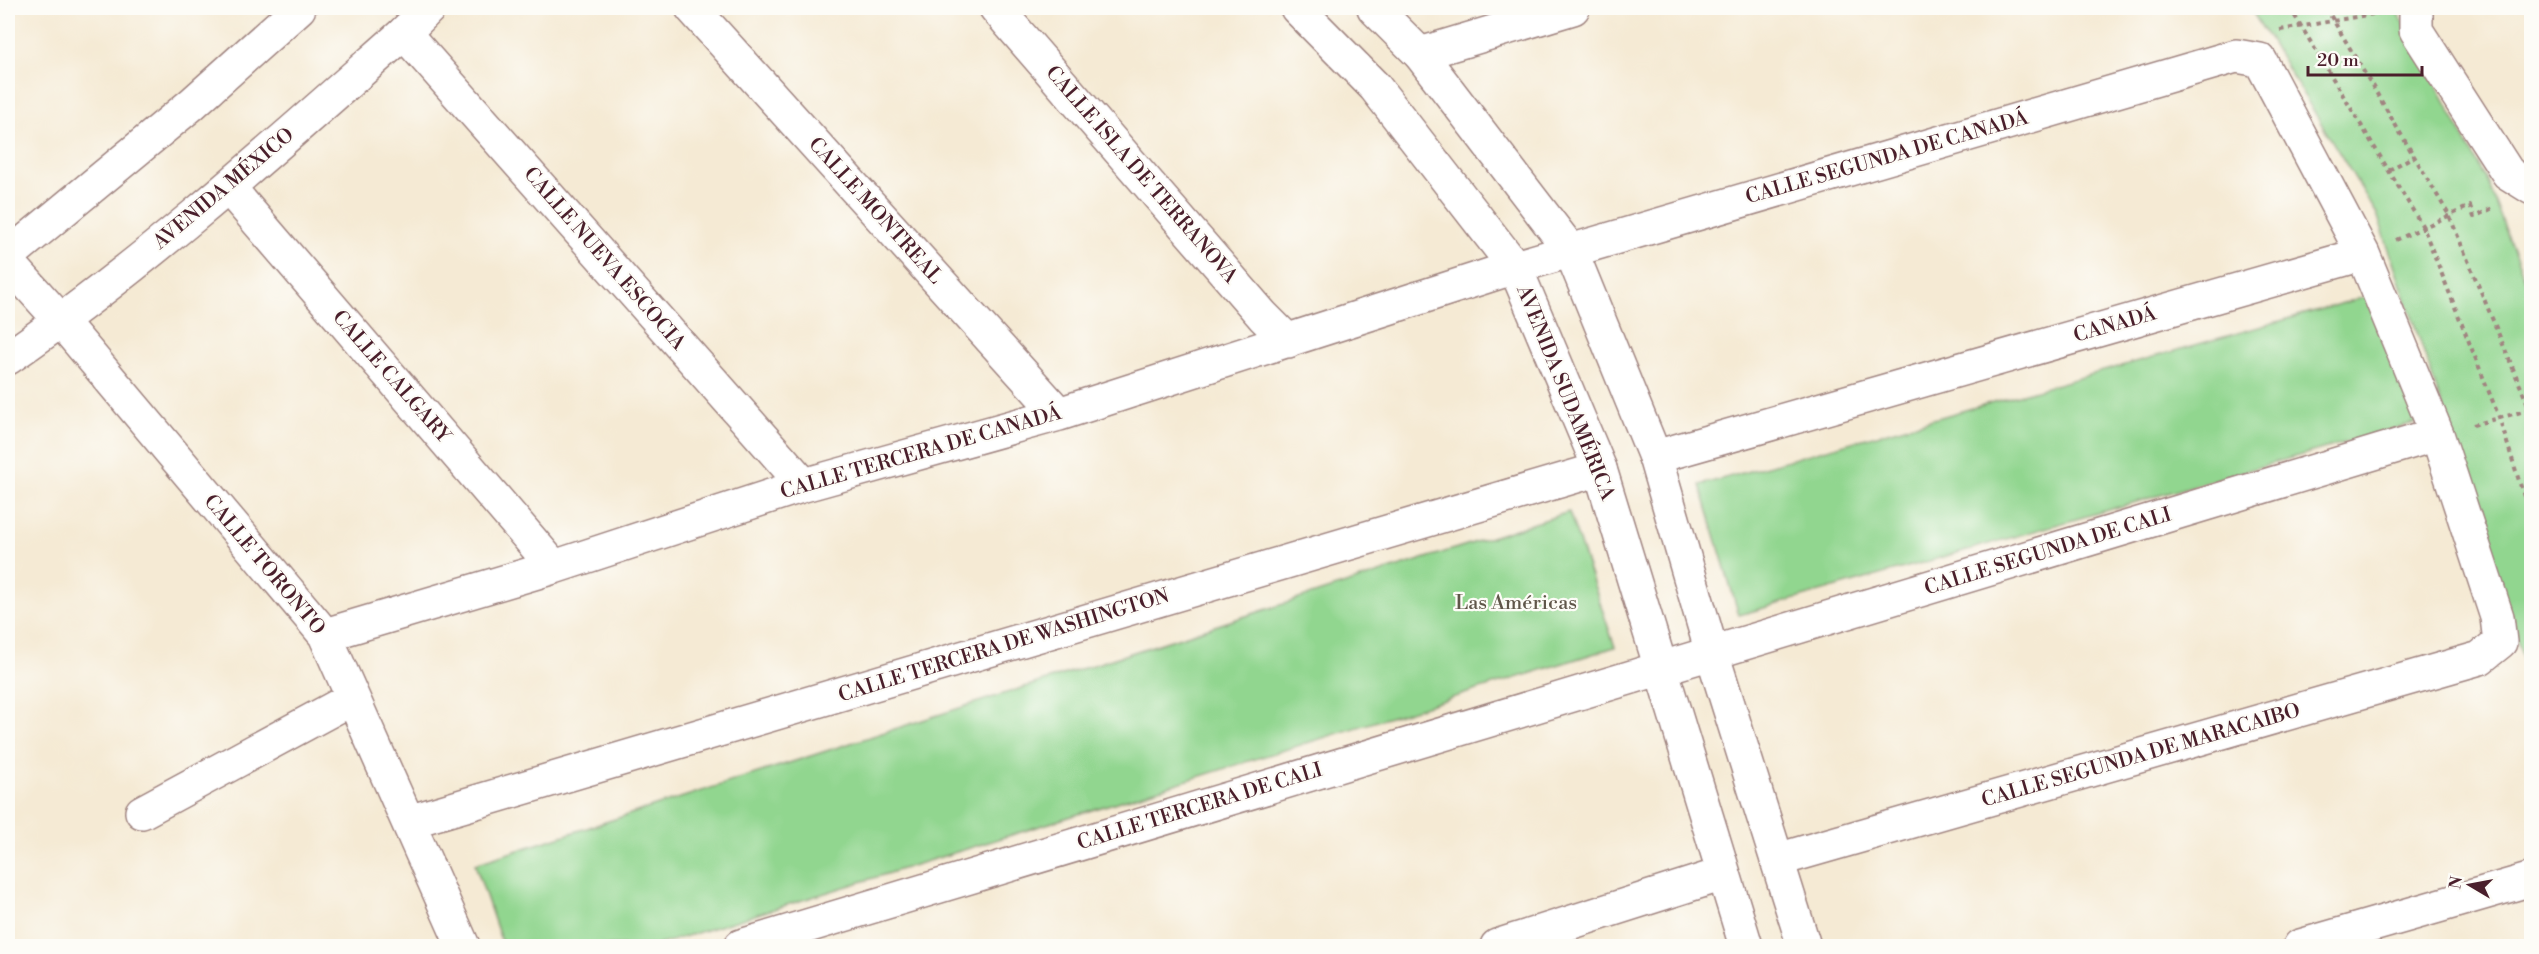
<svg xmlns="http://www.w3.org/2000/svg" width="2539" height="954" viewBox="0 0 2539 954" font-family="'Libre Bodoni',serif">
<rect width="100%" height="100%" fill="#fdfcf7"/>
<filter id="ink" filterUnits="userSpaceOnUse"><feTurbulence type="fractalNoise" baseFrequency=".0167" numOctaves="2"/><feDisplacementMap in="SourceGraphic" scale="12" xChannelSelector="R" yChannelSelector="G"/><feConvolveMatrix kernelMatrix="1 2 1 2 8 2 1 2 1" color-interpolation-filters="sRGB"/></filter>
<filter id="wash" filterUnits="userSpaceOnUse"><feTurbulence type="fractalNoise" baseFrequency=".008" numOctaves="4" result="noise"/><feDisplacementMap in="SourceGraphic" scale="24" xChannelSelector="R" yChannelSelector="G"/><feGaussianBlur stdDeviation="1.35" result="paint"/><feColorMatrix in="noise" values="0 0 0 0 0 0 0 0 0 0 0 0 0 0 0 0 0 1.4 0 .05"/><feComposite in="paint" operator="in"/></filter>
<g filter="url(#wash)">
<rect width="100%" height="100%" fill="#f5ead4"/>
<path fill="#91d68f" stroke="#6e7a5d" stroke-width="1.5" d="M2250 8H2395L2485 177 2531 295V684L2455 444 2377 214Z
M2379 293 2428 419 1739 615 1700 485Z
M1569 512 1615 647 655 946H503L475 864Z"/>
</g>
<g filter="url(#ink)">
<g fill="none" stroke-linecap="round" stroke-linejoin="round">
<defs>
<path id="street" d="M692 8 1059 414
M996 8 1263 316 1288 341
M2416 8V30L2508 173 2532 188
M404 33 804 485
M1420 54 1573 8
M229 188 554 567
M8 262 61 321 325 635 463 946
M1655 457 2363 254
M325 635 554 567 804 485 1059 414 1515 267 2236 56 2260 60 2363 254 2437 434 2497 617 2500 642 2480 658 1777 860
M142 812 353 698
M408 822 1600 469
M741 946 2437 434
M1497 946 1723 874
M2300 946 2532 879"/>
<path id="secondary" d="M1297 8 1375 87 1515 267 1600 469 1746 946
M1374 8 1420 54 1571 251 1655 457 1712 653 1804 946
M8 256 192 104 299 8
M8 358C149 261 276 146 404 33L429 8"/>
</defs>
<use href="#street" stroke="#a08480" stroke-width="36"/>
<use href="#secondary" stroke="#a08480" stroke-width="36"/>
<path stroke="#a08480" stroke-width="4" stroke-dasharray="4.5 4.5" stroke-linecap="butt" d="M2290 8 2423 227 2499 417 2532 522
M2326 8 2449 215 2532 414
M2280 30 2379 13
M2389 170 2414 156
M2396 240 2470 206 2474 217 2495 207
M2473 425 2532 409"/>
<use href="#street" stroke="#fff" stroke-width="33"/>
<use href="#secondary" stroke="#fff" stroke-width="33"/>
</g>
</g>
<g text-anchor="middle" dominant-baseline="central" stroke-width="4.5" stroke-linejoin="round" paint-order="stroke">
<g font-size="20" fill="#4a1f2b" stroke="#fdfcf7">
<text transform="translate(1887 158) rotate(-16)">CALLE SEGUNDA DE CANADÁ</text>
<text transform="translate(1141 175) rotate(49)">CALLE ISLA DE TERRANOVA</text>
<text transform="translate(224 189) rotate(-40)">AVENIDA MÉXICO</text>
<text transform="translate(875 211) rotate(48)">CALLE MONTREAL</text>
<text transform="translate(604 259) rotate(49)">CALLE NUEVA ESCOCIA</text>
<text transform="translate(2115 325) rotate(-16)">CANADÁ</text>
<text transform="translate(391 377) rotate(49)">CALLE CALGARY</text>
<text transform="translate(1565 393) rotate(68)">AVENIDA SUDAMÉRICA</text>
<text transform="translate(921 453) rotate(-16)">CALLE TERCERA DE CANADÁ</text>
<text transform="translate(2048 552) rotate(-17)">CALLE SEGUNDA DE CALI</text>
<text transform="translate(264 565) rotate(50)">CALLE TORONTO</text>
<text transform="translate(1004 646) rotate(-17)">CALLE TERCERA DE WASHINGTON</text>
<text transform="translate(2141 756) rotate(-16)">CALLE SEGUNDA DE MARACAIBO</text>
<text transform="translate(1200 807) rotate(-17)">CALLE TERCERA DE CALI</text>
</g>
<g font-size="20" fill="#5f5649" stroke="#fdfcf7">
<text x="1516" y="603">Las Américas</text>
</g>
</g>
<rect width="2539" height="954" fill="none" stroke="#fdfcf7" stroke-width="30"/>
<g transform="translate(2470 885) rotate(280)" stroke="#fdfcf7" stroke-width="4.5" paint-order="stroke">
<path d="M0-4.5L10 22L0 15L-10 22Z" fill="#4a1f2b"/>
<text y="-9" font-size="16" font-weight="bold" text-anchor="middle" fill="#4a1f2b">N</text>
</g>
<path d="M2308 66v9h114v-9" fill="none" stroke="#4a1f2b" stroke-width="3"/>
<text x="2317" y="66" font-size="18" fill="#4a1f2b" stroke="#fdfcf7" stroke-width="4.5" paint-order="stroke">20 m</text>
</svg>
